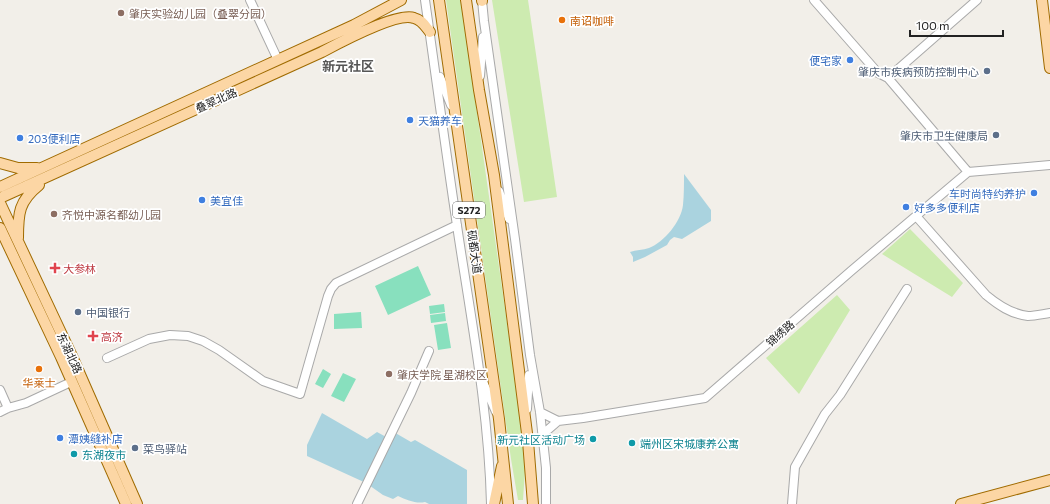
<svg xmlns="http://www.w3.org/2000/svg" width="1050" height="504" viewBox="0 0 1050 504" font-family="Commissioner,'Noto Sans SC',sans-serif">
<rect width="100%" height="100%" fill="#f2efe9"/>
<path fill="#cdebb0" d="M446 0H461L526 456 523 500H518L511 459Z
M492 0H528L557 197 524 202Z
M910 229 963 283 952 297 882 254Z
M837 295 850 310 799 394 766 358Z"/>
<path fill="#88e0be" d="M418 266 431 295 388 315 375 286Z
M444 304 445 312 430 314 429 306Z
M361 312 362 328 334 329V314Z
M445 313 446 321 431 323 430 315Z
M447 323 451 348 438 350 434 325Z
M323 369 331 374 323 388 315 384Z
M343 373 356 379 344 402 331 396Z"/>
<path fill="#aad3df" d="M684 174 711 210V221L682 239 674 237 670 240 667 245 645 257 633 262V257L630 252C636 250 643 250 649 248 664 242 681 222 683 205 684 195 684 184 684 174Z
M322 413 367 439 377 432 388 438 392 431 411 442 415 440 467 470V504H429L425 502C416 504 407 500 398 496L393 499 383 495 366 483 307 456V445Z"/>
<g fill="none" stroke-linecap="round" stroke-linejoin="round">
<defs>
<path id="minor" d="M250 0 278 60
M425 0C437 84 448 168 461 252 474 335 489 419 491 504
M482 0 484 21 515 239 530 355 540 412 546 468V504
M814 0 878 73 888 78 968 172
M480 76 483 37
M440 77 451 105
M888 78 977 0
M968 172 1050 165
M499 191 509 219
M916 216 986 295C998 305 1011 314 1028 316 1035 316 1043 314 1050 313
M107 358 149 339 170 335 188 336 203 341 219 350 263 381 300 394 328 296 331 289 336 283 457 225
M484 384 496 412
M0 390 8 408
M527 409 529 375
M0 412 8 408 26 403 71 382
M540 412 558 421
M558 421 583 418 705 398 851 271 968 172
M543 434 558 421
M357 504 411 393 429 351
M792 504 795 467 825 414 840 395 907 289"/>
<path id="major" d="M439 0 499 419 508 504
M466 0 479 90 494 175 528 441 533 504
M1042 0 1050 68
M482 1V0
M0 163 18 168H37
M0 187 354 25 401 0
M0 198 322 52C339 43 397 12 414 18 422 20 425 26 430 32
M0 203 71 354 137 504
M0 228 61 357 126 504
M18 238C18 213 19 201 39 185
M494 504 502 466
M961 504 1050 480"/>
</defs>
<use href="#minor" stroke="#a9a9a9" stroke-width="10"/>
<use href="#major" stroke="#a06b00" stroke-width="12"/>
<use href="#minor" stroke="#fff" stroke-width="8"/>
<use href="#major" stroke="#fcd6a4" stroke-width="10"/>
</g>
<g fill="#8d6e63" stroke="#fff" stroke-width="1.5">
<circle cx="121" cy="13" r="4"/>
<circle cx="54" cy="214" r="4"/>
<circle cx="389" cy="374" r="4"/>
</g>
<g fill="#e8710a" stroke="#fff" stroke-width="1.5">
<circle cx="562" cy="20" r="4"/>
<circle cx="39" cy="369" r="4"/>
</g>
<g fill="#3f7fe0" stroke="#fff" stroke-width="1.5">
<circle cx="850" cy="60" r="4"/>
<circle cx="410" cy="120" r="4"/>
<circle cx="20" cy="138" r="4"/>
<circle cx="1034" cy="193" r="4"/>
<circle cx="202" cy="200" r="4"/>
<circle cx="906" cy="207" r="4"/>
<circle cx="60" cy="438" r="4"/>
</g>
<g fill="#5c6f8a" stroke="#fff" stroke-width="1.5">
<circle cx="987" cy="71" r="4"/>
<circle cx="996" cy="135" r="4"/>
<circle cx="78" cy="312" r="4"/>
<circle cx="135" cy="448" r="4"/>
</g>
<g fill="#e0444e" stroke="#fff" stroke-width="1.5">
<path d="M53 262h4v4h4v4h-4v4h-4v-4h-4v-4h4z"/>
<path d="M91 330h4v4h4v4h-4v4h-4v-4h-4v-4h4z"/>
</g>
<g fill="#0f9aa8" stroke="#fff" stroke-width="1.5">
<circle cx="593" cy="439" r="4"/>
<circle cx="632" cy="443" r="4"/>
<circle cx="74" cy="454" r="4"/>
</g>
<g text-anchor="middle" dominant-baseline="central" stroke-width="3.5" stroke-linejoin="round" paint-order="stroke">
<rect fill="#fff" stroke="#646464" stroke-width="1" x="453" y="202" width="32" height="16" rx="3"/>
<g font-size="10" font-weight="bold" fill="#222">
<text x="469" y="210">S272</text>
</g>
<g font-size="11" fill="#785e54" stroke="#fff" text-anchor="start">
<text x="129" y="13">肇庆实验幼儿园（叠翠分园）</text>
<text x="62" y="214">齐悦中源名都幼儿园</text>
<text x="397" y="374">肇庆学院 星湖校区</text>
</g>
<g font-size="11" fill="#c56008" stroke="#fff" text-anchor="start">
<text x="570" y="20">南诏咖啡</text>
<text x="39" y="382" text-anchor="middle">华莱士</text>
</g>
<g font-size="11" fill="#366cbe" stroke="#fff" text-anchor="start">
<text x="842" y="60" text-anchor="end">便宅家</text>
<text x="418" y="120">天猫养车</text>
<text x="28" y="138">203便利店</text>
<text x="1026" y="193" text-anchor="end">车时尚特约养护</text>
<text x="210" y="200">美宜佳</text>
<text x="914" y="207">好多多便利店</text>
<text x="68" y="438">潭姨缝补店</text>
</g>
<g font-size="11" fill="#4e5e75" stroke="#fff" text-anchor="end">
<text x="979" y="71">肇庆市疾病预防控制中心</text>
<text x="988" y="135">肇庆市卫生健康局</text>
<text x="86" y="312" text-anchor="start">中国银行</text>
<text x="143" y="448" text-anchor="start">菜鸟驿站</text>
</g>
<g font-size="11" fill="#222" stroke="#fff">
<text transform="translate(216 100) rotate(-24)">叠翠北路</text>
<text transform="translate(475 252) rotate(82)">砚都大道</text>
<text transform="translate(780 333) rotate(-41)">锦绣路</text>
<text transform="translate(70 353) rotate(65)">东湖北路</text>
</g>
<g font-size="11" fill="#be3a42" stroke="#fff" text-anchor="start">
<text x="63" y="268">大参林</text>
<text x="101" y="336">高济</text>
</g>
<g font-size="11" fill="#0d838f" stroke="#fff" text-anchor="start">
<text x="585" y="439" text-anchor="end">新元社区活动广场</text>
<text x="640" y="443">端州区宋城康养公寓</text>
<text x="82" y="454">东湖夜市</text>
</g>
<g font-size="13" font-weight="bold" fill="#555" stroke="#fff">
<text x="348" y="66">新元社区</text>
</g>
</g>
<path d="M910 30v6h93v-6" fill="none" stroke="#222222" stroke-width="2"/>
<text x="916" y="30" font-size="12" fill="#222222" stroke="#ffffff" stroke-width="3" paint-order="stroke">100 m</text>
</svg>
